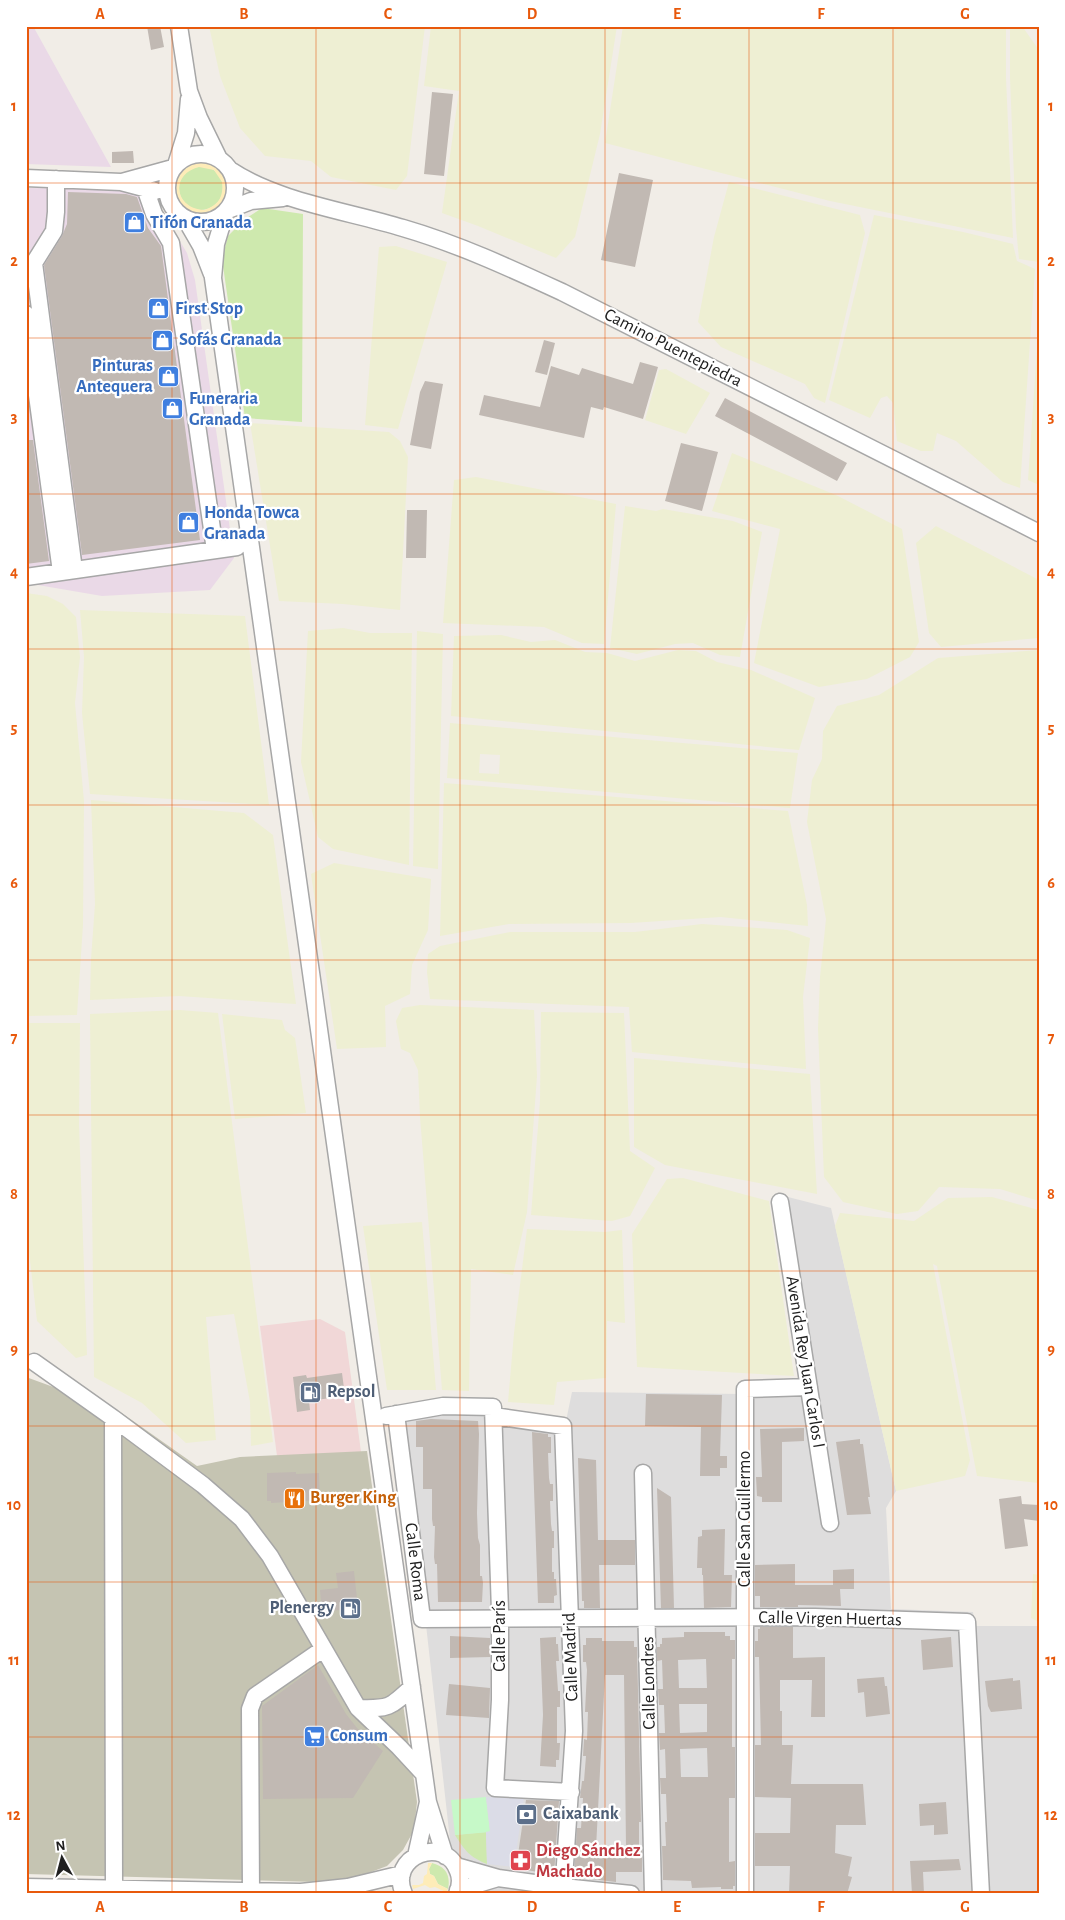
<svg xmlns="http://www.w3.org/2000/svg" width="1065" height="1920" viewBox="0 0 1065 1920" font-family="'Alegreya Sans',sans-serif">
<rect width="100%" height="100%" fill="#f1ede7"/>
<path fill="#dedddd" d="M788 1197 831 1208 896 1491 886 1508 891 1609 973 1612 975 1626H1039V1894H456L403 1418 484 1413 566 1421 572 1392 818 1395Z"/>
<path fill="#f1d7d7" d="M320 1319 345 1332 361 1452 277 1456 260 1326Z"/>
<path fill="#ead9e7" d="M26 26H33L111 167 26 164Z
M26 188 134 189 158 205 187 253 195 280 234 558 210 590 102 596 26 583Z"/>
<path fill="#c5c4b2" d="M26 1377 119 1411 197 1466 240 1457 367 1451 417 1802 414 1830 403 1850 387 1866 358 1877 316 1882 26 1874Z"/>
<path fill="#eeefd3" fill-rule="evenodd" d="M209 26H425L407 176 396 190 331 177 311 161 265 156 240 128 220 76Z
M431 26H617L600 134 575 237 556 258 478 226 442 213 459 91 424 86Z
M623 26H1006V78L1013 238 830 201 605 143Z
M1010 26H1022L1039 50V262L1019 259 1016 228 1010 78Z
M729 182 860 215 865 233 825 403 814 398 805 384 721 347 698 322 714 237Z
M874 215 963 232 1013 244 1017 261 1035 269 1020 488 1003 482 956 441 937 433 933 451H921L897 441 893 403 887 396 881 398 870 418 829 400Z
M396 246 447 262 398 429 365 425 379 247Z
M1039 320V485L1028 480Z
M666 369 710 393 686 434 645 420 659 370Z
M250 423 389 432 400 441 408 457 400 610 343 604 279 601Z
M732 453 836 495 902 529 919 642 910 657 867 679 819 687 754 663 780 529 712 511Z
M476 477 616 504 604 644 582 643 544 627 443 623 454 480Z
M625 506 656 511 663 509 733 521 762 532 740 657 720 655 693 643 675 644 637 654 610 648Z
M936 526 1039 580V638L941 647 929 633 916 543Z
M26 593 47 596 63 604 76 617 80 657 75 703 84 801 83 925 77 1015 26 1016Z
M80 610 245 616 269 805 90 794 82 713 84 657Z
M343 628 370 633H412L409 865 333 849 318 837 301 762 308 631Z
M417 631 443 634 438 869 413 866Z
M501 635 531 642 555 640 585 652 607 653 635 661 678 650 696 651 717 662 751 670 815 698 799 750 451 716 454 636Z
M1039 650V1201L1000 1189 939 1187 918 1211 897 1214 843 1202 824 1177 818 1029 820 977 826 919 807 822 812 780 822 759 823 731 837 706 879 695 938 658Z
M450 723 798 753 790 808 447 778ZM480 754 500 755 499 774 479 773Z
M444 783 788 811 807 905 808 926 721 917 631 923 509 924 440 936Z
M91 800 244 813 273 835 296 1004 179 996 90 1000 91 959 95 904Z
M334 863 431 879 428 930 412 965 410 994 385 1006 386 1047 337 1049 311 874Z
M702 924 787 930 810 938 803 997 806 1069 632 1052 629 1007 430 999 427 972 428 954 440 946 510 932H635Z
M420 1005 534 1010 537 1076 527 1212 513 1275 471 1269 469 1391 442 1390 420 1117 418 1070 410 1053 401 1049 396 1021 402 1008Z
M180 1010 218 1013 273 1442 251 1446 250 1402 234 1314 206 1317 216 1440 186 1443 142 1403 94 1377 90 1014Z
M541 1012 624 1013 630 1151 655 1168 630 1216 612 1221 531 1215 540 1101Z
M222 1014 282 1020 285 1030 295 1038 306 1113 235 1119Z
M26 1023H80L79 1124 87 1355 76 1358 37 1321 26 1226Z
M634 1058 810 1074 817 1194 665 1165 634 1147Z
M683 1178 769 1201 794 1376 637 1367 632 1234 667 1179Z
M992 1197 1039 1210V1483L977 1476 937 1266 933 1264 970 1460 965 1476 896 1491 835 1226 840 1213 914 1221 948 1198Z
M422 1222 436 1390H387L363 1226Z
M527 1229 605 1232 622 1230 625 1323 607 1321 606 1378 557 1382 554 1405 508 1402 514 1333Z
M1033 1574 1039 1575V1622L1031 1618Z"/>
<path fill="#cee9ae" d="M179 188a22 22 0 1 1 44 0a22 22 0 1 1-44 0Z
M262 208 303 214 302 422 245 418 222 259 228 236 245 219Z
M486 1832 487 1864C470 1857 465 1851 455 1835Z
M432 1863C445 1866 451 1875 448 1889L438 1884 434 1876 430 1874 429 1869Z"/>
<path fill="#feecb8" fill-rule="evenodd" d="M200 162C223 164 238 184 224 205 220 210 214 213 208 215 174 223 161 171 200 162ZM199 167 214 170 222 182C224 197 218 206 204 210 174 208 170 174 199 167Z
M428 1863H432L429 1869 430 1874 434 1876 438 1884 448 1889 446 1892 435 1887 430 1888 425 1885 413 1889 412 1885H419L423 1883 424 1876 427 1874Z"/>
<path fill="#c6f9c8" d="M486 1797 490 1832 455 1835 451 1800Z"/>
<path fill="#dbdce7" d="M486 1797 524 1798 514 1867 487 1864 486 1832 490 1831Z"/>
<path fill="#c1b9b3" fill-rule="evenodd" d="M147 26H160L164 47 151 50Z
M432 92 453 94 444 176 424 174Z
M133 151 134 163H112V152Z
M619 173 653 180 635 267 601 260Z
M68 192 126 194 137 197 148 228 161 246 200 540 82 555 44 265 62 236 67 224Z
M544 340 555 343 547 375 535 372Z
M640 362 658 367 643 419 604 407 603 410 591 407 584 438 479 415 484 395 540 407 551 366 579 375 582 368 633 384Z
M425 381 443 384 431 449 410 445 420 392Z
M725 398 847 463 837 481 715 416Z
M26 440H33L49 561 26 564Z
M681 443 718 452 702 511 665 501Z
M407 510H427L426 558H406Z
M342 1373 345 1396 309 1401 310 1410 297 1412 293 1377 306 1375 307 1378Z
M646 1394 722 1395 720 1456H727V1468H720V1476H700L701 1427 645 1426Z
M431 1419 478 1421 479 1434 477 1513 478 1538 480 1545V1576H482L483 1583 482 1602H438L437 1564H435L434 1557 435 1526H433L432 1519V1489H423V1447H416V1421Z
M804 1428V1441L782 1442V1502H762V1497L757 1496 756 1477H762L760 1429Z
M532 1432 548 1434V1437H551V1453H548L549 1478 550 1484H553V1501H550L551 1524 552 1531H554V1548H552V1572H554V1579H556L557 1595 554 1596V1603H538Z
M860 1439V1444H863L870 1497H868L871 1514 847 1515 836 1442Z
M578 1458 596 1460 598 1540H635V1565H599L600 1608H584V1601H582Z
M296 1472V1474L319 1473 320 1500 271 1503V1501H267V1473Z
M657 1488 671 1497 674 1608H661Z
M1021 1496 1022 1504 1039 1505V1521L1024 1519 1028 1546 1005 1549 999 1499Z
M725 1529 724 1575H732L731 1607 704 1608 703 1575H702V1568H697L698 1537 702 1536V1530Z
M795 1564V1585H833V1570L854 1569V1589H840L841 1606 798 1605V1607H760V1596H755V1565Z
M354 1571 358 1608 322 1612 320 1590 338 1588 336 1573Z
M760 1627H793V1658L825 1657V1717H811L812 1680H780V1711H782V1745H793L791 1784H863L866 1825H836L835 1853 852 1857 848 1876 852 1877 847 1894H789L790 1866H755V1833H790L791 1798 755 1797V1745H761L759 1657H755V1641H758V1629H760Z
M684 1632H725V1636H730V1640H735V1659H732V1747H735V1798H729V1862L735 1861V1886H733V1889H721V1887L692 1888 691 1881 663 1880 662 1846H666L665 1822H667L666 1794H661L660 1778H666L665 1749 660 1750 659 1733H665L664 1705H659L658 1689H663L662 1660 657 1661V1647H660V1644H662V1638L684 1637ZM706 1659 707 1688H679L678 1660ZM679 1704H707V1732L680 1733ZM707 1748 708 1777H681L680 1749Z
M450 1636 490 1638V1657L450 1658Z
M556 1637V1644H558L559 1661H556L558 1691H560V1707H557V1743H560L559 1760H556V1767L540 1766 543 1715 540 1638Z
M951 1637 953 1667 923 1670 921 1640Z
M586 1638H602V1641H634V1647H637L641 1822H639V1847H642V1872H616V1882L574 1877 577 1828H581L583 1798H580L582 1781H584L586 1756H583L584 1739 587 1740 588 1712H585L587 1670 586 1662H583V1645H586ZM605 1675H624L626 1847 596 1848Z
M318 1665 346 1714 357 1728 383 1751 353 1798 263 1799 262 1706Z
M884 1677 885 1686H887L890 1714 866 1717 864 1692 858 1693 857 1679Z
M1013 1678V1681L1020 1680 1022 1709 991 1712 988 1706 985 1681Z
M449 1684 490 1688 489 1718 446 1715Z
M526 1800 559 1801 554 1875 516 1868Z
M946 1802 948 1834 934 1835V1825L920 1826 919 1804Z
M959 1859 961 1870 923 1872 924 1894H912L910 1861Z"/>
<g fill="none" stroke-linecap="round" stroke-linejoin="round">
<defs>
<path id="minor" d="M179 26 189 91 199 118 219 159
M167 188a34 34 0 1 1 68 0a34 34 0 1 1-68 0Z
M176 165 186 133 189 99
M230 170C278 202 348 211 403 228 458 244 510 268 562 292L1039 533
M26 178 121 182 155 191
M56 179V212L54 231 34 263 74 570
M122 182 173 168
M145 188 154 214 171 243 215 550
M228 210 251 201 283 198
M225 214 216 244 213 278 428 1802 445 1856
M186 220 201 246 212 274
M26 314 61 572
M26 577 237 547
M780 1202 830 1523
M34 1362 113 1418 203 1485 242 1519 270 1556 358 1708 399 1747 424 1774
M396 1414 422 1619 815 1617 967 1622 981 1894
M386 1416 443 1406 493 1407 500 1611V1700L495 1788 571 1792
M494 1416 563 1426 574 1731 563 1894
M113 1418 114 1889
M643 1473 653 1894
M358 1708C389 1709 390 1708 412 1687
M416 1856 428 1802
M456 1866 498 1878 563 1887 631 1894
M26 1887 301 1892 348 1887 402 1874
M458 1890 498 1878
M251 1892 250 1709 255 1696 323 1649
M404 1894C387 1856 445 1834 458 1871 461 1878 460 1887 457 1894
M745 1894V1389L809 1387"/>
</defs>
<use href="#minor" stroke="#a7a7a7" stroke-width="19"/>
<use href="#minor" stroke="#fff" stroke-width="16"/>
</g>
<path fill="none" stroke="#e8590c" stroke-width="1" stroke-opacity="0.55" d="M172 26V1894M316 26V1894M460 26V1894M605 26V1894M749 26V1894M893 26V1894M26 183H1039M26 338H1039M26 494H1039M26 649H1039M26 805H1039M26 960H1039M26 1115H1039M26 1271H1039M26 1426H1039M26 1582H1039M26 1737H1039"/>
<defs>
<symbol id="shop-square" viewBox="-11 -11 22 22"><rect x="-9" y="-9" width="18" height="18" rx="4" fill="#3f7fe0" stroke="#fff"/><path d="M-5-2.5h2.3a2.7 3.5 0 0 1 5.4 0H5L5.5 6h-11ZM-1.5-2.5h3a1.5 2.3 0 0 0-3 0Z" fill="#fff"/></symbol>
<symbol id="fuel-square" viewBox="-11 -11 22 22"><rect x="-9" y="-9" width="18" height="18" rx="4" fill="#5c6f8a" stroke="#fff"/><path d="M-5.5-6h7V0h2V4h1.3V-2.5L3-4.5l.8-.8L6-3V5H2.5V1h-1V6h-7ZM-4.2-4.7v3.2H.2V-4.7Z" fill="#fff"/></symbol>
<symbol id="restaurant-square" viewBox="-11 -11 22 22"><rect x="-9" y="-9" width="18" height="18" rx="4" fill="#e8710a" stroke="#fff"/><path d="M-5-6h1v4h1v-4h1v4h1v-4h1v5L-1.5 .5V6h-2V.5L-5-1ZM5-6V6H3V1.5H1.5Q1.5-4 5-6Z" fill="#fff"/></symbol>
<symbol id="supermarket-square" viewBox="-11 -11 22 22"><rect x="-9" y="-9" width="18" height="18" rx="4" fill="#3f7fe0" stroke="#fff"/><path d="M-6-5.5h2.5l.6 2H6L4.5 2H-2.5L-4.4-4H-6ZM-1.5 3.2a1.3 1.3 0 1 0 .1 0ZM3 3.2a1.3 1.3 0 1 0 .1 0Z" fill="#fff"/></symbol>
<symbol id="bank-square" viewBox="-11 -11 22 22"><rect x="-9" y="-9" width="18" height="18" rx="4" fill="#5c6f8a" stroke="#fff"/><path d="M-6-4H6V4H-6ZM0-2.3a2.3 2.3 0 1 0 0 4.6a2.3 2.3 0 1 0 0-4.6Z" fill="#fff"/></symbol>
<symbol id="pharmacy-square" viewBox="-11 -11 22 22"><rect x="-9" y="-9" width="18" height="18" rx="4" fill="#e0444e" stroke="#fff"/><path d="M-2-6h4v4h4v4h-4v4h-4v-4h-4v-4h4Z" fill="#fff"/></symbol>
</defs>
<g fill-rule="evenodd">
<use href="#shop-square" x="122" y="210" width="25" height="25"/>
<use href="#shop-square" x="146" y="296" width="25" height="25"/>
<use href="#shop-square" x="150" y="328" width="25" height="25"/>
<use href="#shop-square" x="156" y="364" width="25" height="25"/>
<use href="#shop-square" x="160" y="396" width="25" height="25"/>
<use href="#shop-square" x="176" y="510" width="25" height="25"/>
<use href="#fuel-square" x="298" y="1380" width="25" height="25"/>
<use href="#restaurant-square" x="282" y="1486" width="25" height="25"/>
<use href="#fuel-square" x="338" y="1596" width="25" height="25"/>
<use href="#supermarket-square" x="302" y="1724" width="25" height="25"/>
<use href="#bank-square" x="514" y="1802" width="25" height="25"/>
<use href="#pharmacy-square" x="508" y="1848" width="25" height="25"/>
</g>
<g text-anchor="middle" dominant-baseline="central" stroke-width="4.5" stroke-linejoin="round" paint-order="stroke">
<g font-size="18" font-weight="bold" fill="#366cbe" stroke="#fff" text-anchor="start">
<text x="150" y="223">Tifón Granada</text>
<text x="175" y="309">First Stop</text>
<text x="179" y="340">Sofás Granada</text>
<text x="153" y="366" text-anchor="end">Pinturas<tspan x="153" dy="21">Antequera</tspan></text>
<text x="189" y="399">Funeraria<tspan x="189" dy="21">Granada</tspan></text>
<text x="204" y="513">Honda Towca<tspan x="204" dy="21">Granada</tspan></text>
<text x="330" y="1736">Consum</text>
</g>
<g font-size="18" fill="#202020" stroke="#fff">
<text transform="translate(673 348) rotate(27)">Camino Puentepiedra</text>
<text transform="translate(805 1362) rotate(81)">Avenida Rey Juan Carlos I</text>
<text transform="translate(745 1519) rotate(-90)">Calle San Guillermo</text>
<text transform="translate(415 1562) rotate(83)">Calle Roma</text>
<text transform="translate(830 1619) rotate(1)">Calle Virgen Huertas</text>
<text transform="translate(500 1636) rotate(-90)">Calle París</text>
<text transform="translate(571 1657) rotate(-92)">Calle Madrid</text>
<text transform="translate(649 1683) rotate(-91)">Calle Londres</text>
</g>
<g font-size="18" font-weight="bold" fill="#4e5e75" stroke="#fff" text-anchor="start">
<text x="327" y="1392">Repsol</text>
<text x="334" y="1608" text-anchor="end">Plenergy</text>
<text x="543" y="1814">Caixabank</text>
</g>
<g font-size="18" font-weight="bold" fill="#c56008" stroke="#fff" text-anchor="start">
<text x="310" y="1498">Burger King</text>
</g>
<g font-size="18" font-weight="bold" fill="#be3a42" stroke="#fff" text-anchor="start">
<text x="536" y="1851">Diego Sánchez<tspan x="536" dy="21">Machado</tspan></text>
</g>
</g>
<rect width="1065" height="1920" fill="none" stroke="#ffffff" stroke-width="55"/>
<g transform="translate(62 1858) rotate(353)" stroke="#ffffff" stroke-width="4" paint-order="stroke">
<path d="M0-4L9 19L0 12L-9 19Z" fill="#202020"/>
<text y="-8" font-size="14" font-weight="bold" text-anchor="middle" fill="#202020">N</text>
</g>
<rect x="28" y="28" width="1010" height="1864" fill="none" stroke="#e8590c" stroke-width="2"/>
<g font-size="16" text-anchor="middle" font-weight="bold" fill="#e8590c">
<text x="100" y="19">A</text>
<text x="244" y="19">B</text>
<text x="388" y="19">C</text>
<text x="532" y="19">D</text>
<text x="677" y="19">E</text>
<text x="821" y="19">F</text>
<text x="965" y="19">G</text>
<text x="14" y="111">1</text>
<text x="1051" y="111">1</text>
<text x="14" y="266">2</text>
<text x="1051" y="266">2</text>
<text x="14" y="422">3</text>
<text x="1051" y="422">3</text>
<text x="14" y="577">4</text>
<text x="1051" y="577">4</text>
<text x="14" y="733">5</text>
<text x="1051" y="733">5</text>
<text x="14" y="888">6</text>
<text x="1051" y="888">6</text>
<text x="14" y="1043">7</text>
<text x="1051" y="1043">7</text>
<text x="14" y="1199">8</text>
<text x="1051" y="1199">8</text>
<text x="14" y="1354">9</text>
<text x="1051" y="1354">9</text>
<text x="14" y="1510">10</text>
<text x="1051" y="1510">10</text>
<text x="14" y="1665">11</text>
<text x="1051" y="1665">11</text>
<text x="14" y="1820">12</text>
<text x="1051" y="1820">12</text>
<text x="100" y="1912">A</text>
<text x="244" y="1912">B</text>
<text x="388" y="1912">C</text>
<text x="532" y="1912">D</text>
<text x="677" y="1912">E</text>
<text x="821" y="1912">F</text>
<text x="965" y="1912">G</text>
</g>
</svg>
